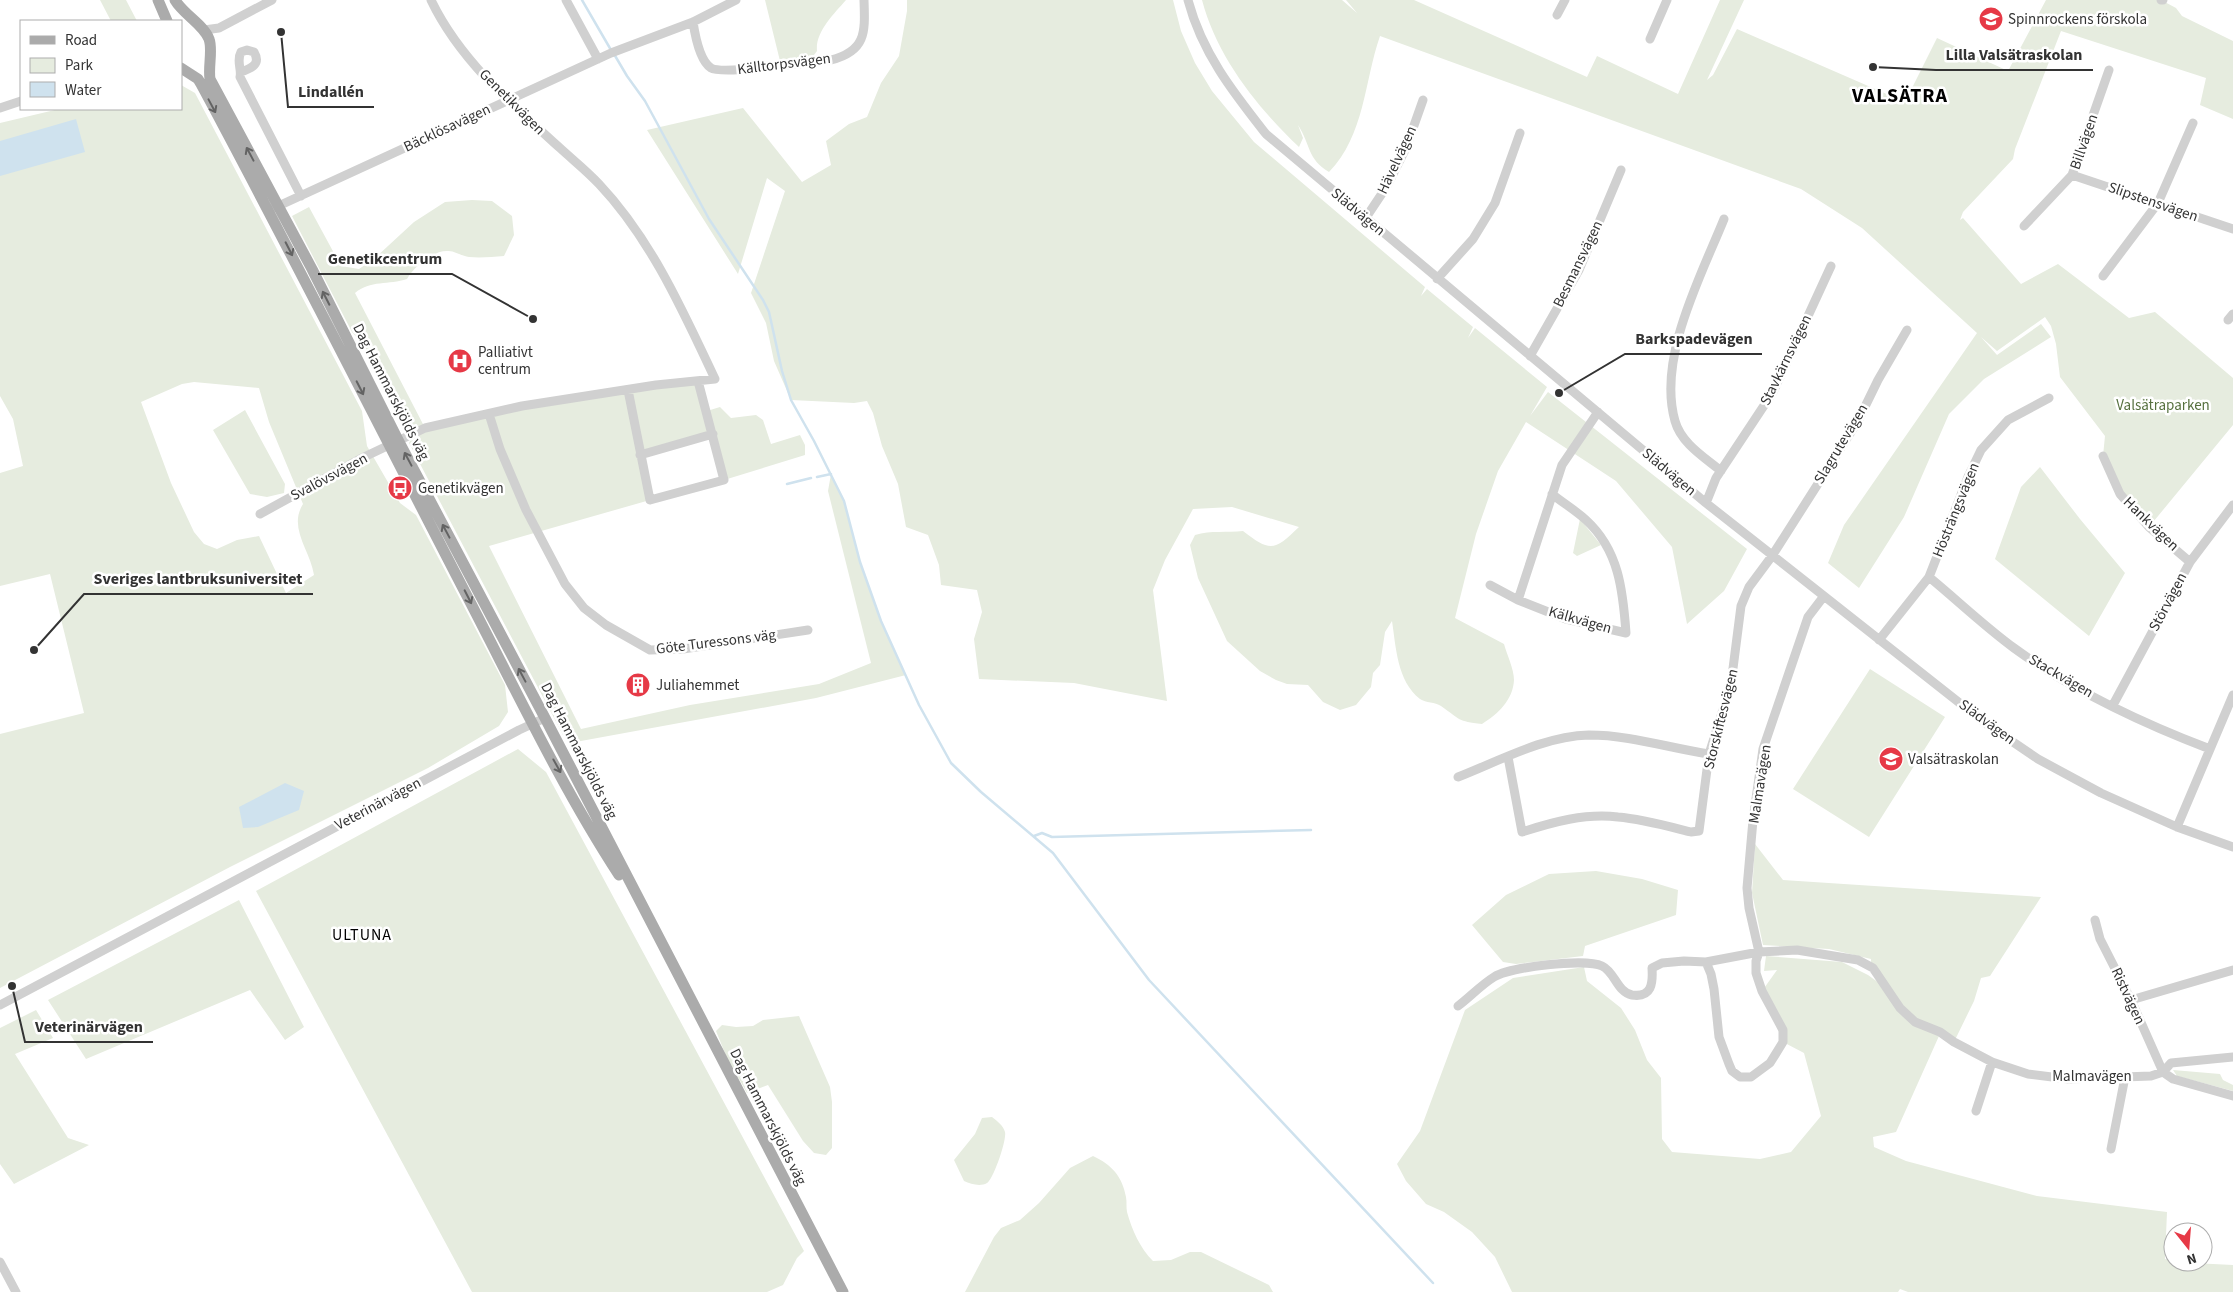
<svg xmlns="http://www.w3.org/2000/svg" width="2233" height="1292" viewBox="0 0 2233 1292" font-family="'Source Sans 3',sans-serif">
<rect width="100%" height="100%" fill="#fff"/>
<path fill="#e6ecdf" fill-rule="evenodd" d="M100 0H126L137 21H111Z
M765 0H846C834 14 815 32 817 51L814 55 780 61Z
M907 0H1173L1181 31 1195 63 1212 91 1254 142 1425 287 1421 296 1427 289 1473 327 1468 338 1475 328 1547 387 1530 416 1548 392 1747 549 1724 591 1687 624 1672 547 1616 481 1526 422 1498 471 1476 534 1455 618 1504 644C1507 655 1514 669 1514 680 1513 700 1498 714 1482 724 1457 721 1461 720 1441 706 1435 702 1426 703 1420 699 1397 681 1396 647 1392 621L1385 632 1380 665 1373 673 1371 687 1356 705 1340 710 1323 702 1308 685 1287 684 1276 680 1260 671 1227 641 1198 578 1190 545 1195 535C1211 530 1227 533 1243 531 1271 553 1275 550 1299 527L1232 507 1193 509 1165 560 1153 590 1167 701 1074 683 979 679 974 639 982 612 977 590 941 585 939 565 928 535 906 527 898 484 882 446 873 413 867 401 854 403 791 400 774 361 766 323 751 293 785 191 767 178 738 274 647 130 743 108 802 182 831 165 826 141 849 124 867 117 881 83 899 56 907 11Z
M1202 0H1342L1357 13 1346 0H1414L1587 77 1597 56 1678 94 1720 0H1744L1707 80 1713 75 1737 29 1905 102 1937 38 2008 71 2046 0H2161L2176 8 2182 16 2233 41V119L2200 105 2206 78 2061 31 2015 149 2013 159 1963 212 1960 220 1963 218 2021 284 2058 264 2129 318 2155 312 2233 378V425L2149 527 2120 494 2103 456 2105 436 2060 377 2056 344 2051 326 2045 317 1997 351 1981 337 1997 355 2041 324 2051 337 1984 379 1949 414 1904 517 1859 588 1828 563 1844 525 1977 333 1862 228 1801 189 1380 36C1364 82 1365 135 1329 172 1307 159 1311 145 1298 125L1303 138 1299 147C1257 107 1217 57 1202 0Z
M181 85 195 93 362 411 367 446 400 503 416 515 505 685 508 712 499 726 428 768 230 867 0 988V734L84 713 50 574 0 586V473L23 466 13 419 0 396V123L59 109H181ZM194 382 259 388 269 422 303 504C288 528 310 550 314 575L286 593 259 536 237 540 217 549 204 544 194 532 171 483 141 402 182 384Z
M472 200 492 201 512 216 514 235 504 256C492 257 480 258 469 257 461 256 454 250 447 251 432 251 414 267 407 279 389 285 370 280 355 293L425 428 522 406 698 381 707 411 720 407 731 418 756 415 763 420 771 444 800 435 805 445V455L724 480 713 434 641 455 650 500 489 546 581 729 690 705 819 684 871 663 828 491 831 474 844 501 860 562 881 621 906 675 816 698 570 743 563 735 409 443 415 432 386 390 366 349 352 332 292 216 309 207 341 266 359 269 375 258 414 222 445 202Z
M245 410 285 484 284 493 267 497 250 494 213 430Z
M2040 467 2080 519 2125 573 2089 636 1995 559 2021 487Z
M1580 519 1601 545 1577 556 1573 553Z
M1870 669 1945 717 1869 837 1793 789Z
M518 749 546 772 804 1251 797 1258 783 1285 767 1292H472L256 891Z
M1755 844 1783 880 2041 897 1990 976 1981 978 1974 1001 1954 1042 1939 1036 1896 1132 1873 1137 1874 1147 1906 1161 2037 1196 2167 1212 2165 1259 2173 1260V1262L2233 1265V1292H1908L1900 1289 1898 1292H1512L1495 1257 1472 1232 1444 1212 1426 1204 1406 1181 1397 1164 1420 1131 1465 1010 1513 978 1584 967 1587 981 1621 1008 1635 1030 1647 1060 1661 1078 1662 1139 1672 1152 1760 1159 1791 1152 1821 1116 1804 1053 1783 1042 1762 991 1777 970 1764 971 1766 956 1842 962 1868 975 1886 988 1871 967V959L1829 949 1763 945 1752 893Z
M1596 871 1642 879 1678 890 1676 915 1585 946 1583 956 1516 964 1503 962 1472 925 1506 895 1549 874Z
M239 900 304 1027 285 1040 250 990 86 1059 48 1000Z
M36 1010 53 1038 15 1054 68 1138 89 1145 14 1184 0 1164V1028Z
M799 1016 830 1087 832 1102V1148L826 1155 814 1153 803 1141 768 1085 747 1093 727 1058 716 1031 722 1025 736 1027 753 1026 763 1020Z
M2173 1070 2220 1074 2223 1080 2233 1085V1091L2177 1076Z
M992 1117C997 1121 1003 1125 1005 1132 1007 1140 993 1180 987 1183 980 1187 971 1184 964 1181L954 1160 975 1134 982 1118Z
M1093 1156C1112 1165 1122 1176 1126 1197 1127 1202 1126 1207 1127 1212 1132 1230 1140 1248 1153 1261L1171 1260 1190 1252H1201L1269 1285 1273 1292H965L994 1237 1001 1228 1020 1220 1039 1203 1070 1168Z"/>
<path fill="#cfe2ee" d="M76 119 85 152 0 176V141Z
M285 783 304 791 299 810 258 827 243 828 239 807Z"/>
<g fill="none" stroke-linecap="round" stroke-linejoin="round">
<path stroke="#cfe2ee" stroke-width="2.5" d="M582 0 611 50
M614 54 627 76 645 101 709 219 763 300 769 312 782 371 791 400 814 441 844 501 860 562 881 621 919 705 951 763 981 792 1053 853 1149 980 1433 1283
M817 477 831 474
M787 484 811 478
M1034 836 1042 833 1052 837 1311 830"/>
<path stroke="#d0d0d0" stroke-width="9" d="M566 0 598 59
M1188 0C1202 53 1233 92 1266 134L1706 503 1985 723 2038 759 2101 793 2177 827 2233 847
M2161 0H2163
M1557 15 1565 0
M693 22C695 35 700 61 711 68 722 75 813 62 831 60 867 51 865 31 864 0
M204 30 219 28 272 0
M1650 39 1667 0
M241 72C252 68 261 64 254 52L247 50 241 52C236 61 242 69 240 77L301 196
M0 108 21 101
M2072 175 2233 229
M274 208 611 53 693 22 736 0
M1365 219 1387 186 1406 148 1423 100
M2024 226 2072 175 2109 70
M2103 276 2158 203 2193 123
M1437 279 1473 239 1495 203 1520 133
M2228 320 2233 314
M1530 356 1579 270 1621 170
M628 390 650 500 724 480 698 381
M489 414 500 449 526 510 565 584 584 608 606 625 650 650 683 649 808 630
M640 455 713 434
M2103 456 2120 494 2149 527 2190 562
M1721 471C1704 457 1681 443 1675 421 1657 358 1701 276 1724 219
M1552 494C1563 503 1575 510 1586 520 1619 550 1623 591 1626 633L1566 619 1518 600 1562 465 1598 412
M1706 503 1716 478 1773 392 1831 266
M260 514 362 458 425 428 522 406 656 385 715 379C683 311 651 239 599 184 587 171 573 160 560 148 512 105 459 59 431 0
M1929 577C1957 600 1984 626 2014 648 2073 691 2142 723 2210 749
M1490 585 1518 600
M1879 640 1929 577 1968 477 1981 450 2008 420 2049 398
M2113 705 2190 562 2233 505
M1508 757 1522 832C1553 822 1585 813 1618 817 1642 819 1667 826 1691 832L1699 831 1709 754 1731 684 1741 606 1749 587 1772 556 1858 421 1878 380 1907 330
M1458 777C1499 761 1544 736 1589 735 1630 735 1669 748 1709 754
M2177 827 2233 695
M2095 920 2100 939 2131 1000 2163 1072 2171 1063 2233 1057
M1706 962 1711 974 1714 989 1719 1037 1729 1064 1732 1071 1740 1077H1751L1770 1063 1783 1042V1030L1762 991 1756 973V961L1759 952 1749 908 1747 888 1753 820 1763 749 1808 617 1824 596
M2131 1000 2233 970
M0 1005 519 730 545 718
M1458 1006C1470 997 1481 985 1494 977 1510 967 1585 958 1602 966 1615 972 1617 992 1632 995 1652 998 1653 983 1652 968L1662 963 1684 961 1706 962 1759 952 1797 950 1858 960 1873 968 1900 1008 1915 1022 1940 1032 1954 1042 1992 1062 2028 1074 2068 1079 2151 1076 2163 1072 2173 1079 2233 1096
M1976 1111 1992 1062
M2111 1149 2125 1077
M0 1262 16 1292"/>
<path stroke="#ababab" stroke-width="11" d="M158 0 167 21
M175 0C183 14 204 25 209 39 213 49 208 67 210 79L312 269 398 440 545 718 843 1292
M181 68 198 79 201 84C292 253 378 424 466 594 515 688 561 786 619 875"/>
</g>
<defs><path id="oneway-shaft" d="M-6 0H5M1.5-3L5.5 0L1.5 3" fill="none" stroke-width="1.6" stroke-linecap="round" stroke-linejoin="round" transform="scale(1.25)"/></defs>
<g stroke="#636363">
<use href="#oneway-shaft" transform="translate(212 106) rotate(62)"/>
<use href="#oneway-shaft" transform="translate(250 154) rotate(-118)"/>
<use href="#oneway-shaft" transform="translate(289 249) rotate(63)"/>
<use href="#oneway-shaft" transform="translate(326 298) rotate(-117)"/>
<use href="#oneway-shaft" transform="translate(360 388) rotate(63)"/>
<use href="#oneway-shaft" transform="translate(408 459) rotate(-118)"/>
<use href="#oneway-shaft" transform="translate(446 531) rotate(-118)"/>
<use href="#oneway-shaft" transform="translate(468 597) rotate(63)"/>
<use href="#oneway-shaft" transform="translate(522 675) rotate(-118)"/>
<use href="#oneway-shaft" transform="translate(557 766) rotate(61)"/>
</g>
<defs>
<symbol id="school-disc" viewBox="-11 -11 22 22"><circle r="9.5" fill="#e63946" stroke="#fff"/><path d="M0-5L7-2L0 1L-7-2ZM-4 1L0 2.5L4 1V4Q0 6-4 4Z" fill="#fff"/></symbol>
<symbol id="hospital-disc" viewBox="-11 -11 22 22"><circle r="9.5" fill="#e63946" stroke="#fff"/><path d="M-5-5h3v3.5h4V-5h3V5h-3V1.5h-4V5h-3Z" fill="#fff"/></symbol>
<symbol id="bus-disc" viewBox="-11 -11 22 22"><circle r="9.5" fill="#e63946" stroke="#fff"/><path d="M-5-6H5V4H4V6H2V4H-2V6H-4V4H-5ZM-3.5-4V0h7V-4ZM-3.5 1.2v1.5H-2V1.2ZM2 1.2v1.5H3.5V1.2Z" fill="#fff"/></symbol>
<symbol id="building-disc" viewBox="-11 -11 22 22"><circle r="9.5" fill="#e63946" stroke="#fff"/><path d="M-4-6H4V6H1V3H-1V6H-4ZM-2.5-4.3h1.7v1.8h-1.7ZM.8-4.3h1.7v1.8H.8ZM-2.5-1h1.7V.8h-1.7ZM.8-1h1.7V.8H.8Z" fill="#fff"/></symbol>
</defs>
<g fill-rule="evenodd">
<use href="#school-disc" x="1977" y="5" width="28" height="28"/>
<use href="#hospital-disc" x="446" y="347" width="28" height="28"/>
<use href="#bus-disc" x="386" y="474" width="28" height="28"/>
<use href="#building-disc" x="624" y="671" width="28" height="28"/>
<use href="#school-disc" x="1877" y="745" width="28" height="28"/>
</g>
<g text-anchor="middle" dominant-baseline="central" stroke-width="5" stroke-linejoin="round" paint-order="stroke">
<g font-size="15" fill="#333" stroke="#fff" text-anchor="start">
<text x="2008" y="19">Spinnrockens förskola</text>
<text x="478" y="352">Palliativt<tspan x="478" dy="17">centrum</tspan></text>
<text x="418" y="488">Genetikvägen</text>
<text x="656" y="685">Juliahemmet</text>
<text x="1908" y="759">Valsätraskolan</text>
</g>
<g font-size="15" fill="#333" stroke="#fff">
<text transform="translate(784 64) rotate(-7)">Källtorpsvägen</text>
<text transform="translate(512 102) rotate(45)">Genetikvägen</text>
<text transform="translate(447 128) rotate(-25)">Bäcklösavägen</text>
<text transform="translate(2084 142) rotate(-71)">Billvägen</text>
<text transform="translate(1397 160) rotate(-65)">Hävelvägen</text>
<text transform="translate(2153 202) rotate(19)">Slipstensvägen</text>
<text transform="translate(1358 212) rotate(40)">Slädvägen</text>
<text transform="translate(1578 264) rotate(-64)">Besmansvägen</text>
<text transform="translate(1786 360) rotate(-64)">Stavkärnsvägen</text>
<text transform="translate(391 392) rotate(63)">Dag Hammarskjölds väg</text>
<text transform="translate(1841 444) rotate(-59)">Slagrutevägen</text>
<text transform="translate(1669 472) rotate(40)">Slädvägen</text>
<text transform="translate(329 477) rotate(-28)">Svalövsvägen</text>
<text transform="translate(1956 510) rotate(-68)">Hösträngsvägen</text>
<text transform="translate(2151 524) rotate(44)">Hankvägen</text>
<text transform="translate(2168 602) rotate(-62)">Störvägen</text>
<text transform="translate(1580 620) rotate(16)">Kälkvägen</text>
<text transform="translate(716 642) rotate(-7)">Göte Turessons väg</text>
<text transform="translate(2061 676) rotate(30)">Stackvägen</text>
<text transform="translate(1721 719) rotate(-76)">Storskiftesvägen</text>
<text transform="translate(1987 722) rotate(36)">Slädvägen</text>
<text transform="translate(579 751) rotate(63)">Dag Hammarskjölds väg</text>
<text transform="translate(1760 784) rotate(-81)">Malmavägen</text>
<text transform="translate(378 804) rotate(-28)">Veterinärvägen</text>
<text transform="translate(2128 996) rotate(65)">Ristvägen</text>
<text x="2092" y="1076">Malmavägen</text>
<text transform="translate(768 1117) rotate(63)">Dag Hammarskjölds väg</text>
</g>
<g font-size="15" fill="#56703f" stroke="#fff">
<text x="2163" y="405">Valsätraparken</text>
</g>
<g font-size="16" letter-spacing="1" fill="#000" stroke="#fff">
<text x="362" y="935">ULTUNA</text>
</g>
<g font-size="20" font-weight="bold" letter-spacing="1" fill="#000" stroke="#fff">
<text x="1900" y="96">VALSÄTRA</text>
</g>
</g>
<path fill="none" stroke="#333" stroke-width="2" d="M1873 67L1936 70H2093M281 32L288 107H374M533 319L452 274H318M1559 393L1625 354H1762M34 650L84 594H313M12 986L25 1042H153"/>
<g fill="#333" stroke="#fff" stroke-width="2">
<circle cx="1873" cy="67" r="5"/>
<circle cx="281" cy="32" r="5"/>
<circle cx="533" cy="319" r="5"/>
<circle cx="1559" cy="393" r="5"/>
<circle cx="34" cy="650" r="5"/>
<circle cx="12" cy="986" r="5"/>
</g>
<g font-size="16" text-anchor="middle" font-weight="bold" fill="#333" stroke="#fff" stroke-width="5" stroke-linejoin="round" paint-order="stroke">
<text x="2014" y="60">Lilla Valsätraskolan</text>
<text x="331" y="97">Lindallén</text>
<text x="385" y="264">Genetikcentrum</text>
<text x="1694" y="344">Barkspadevägen</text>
<text x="198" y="584">Sveriges lantbruksuniversitet</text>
<text x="89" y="1032">Veterinärvägen</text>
</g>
<rect x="20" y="20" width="162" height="90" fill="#ffffff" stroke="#adadad"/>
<rect x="30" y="36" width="25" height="8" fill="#ababab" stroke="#adadad"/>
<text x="65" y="45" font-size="15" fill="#333333">Road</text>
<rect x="30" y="58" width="25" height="15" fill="#e6ecdf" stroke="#adadad"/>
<text x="65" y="70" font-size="15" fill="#333333">Park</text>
<rect x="30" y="82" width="25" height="15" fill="#cfe2ee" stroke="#adadad"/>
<text x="65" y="95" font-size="15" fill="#333333">Water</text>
<g transform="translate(2188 1247) rotate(163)"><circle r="24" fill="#ffffff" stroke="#adadad"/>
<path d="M0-4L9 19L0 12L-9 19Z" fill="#e63946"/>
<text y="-8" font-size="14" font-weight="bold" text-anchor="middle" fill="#333333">N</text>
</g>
</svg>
